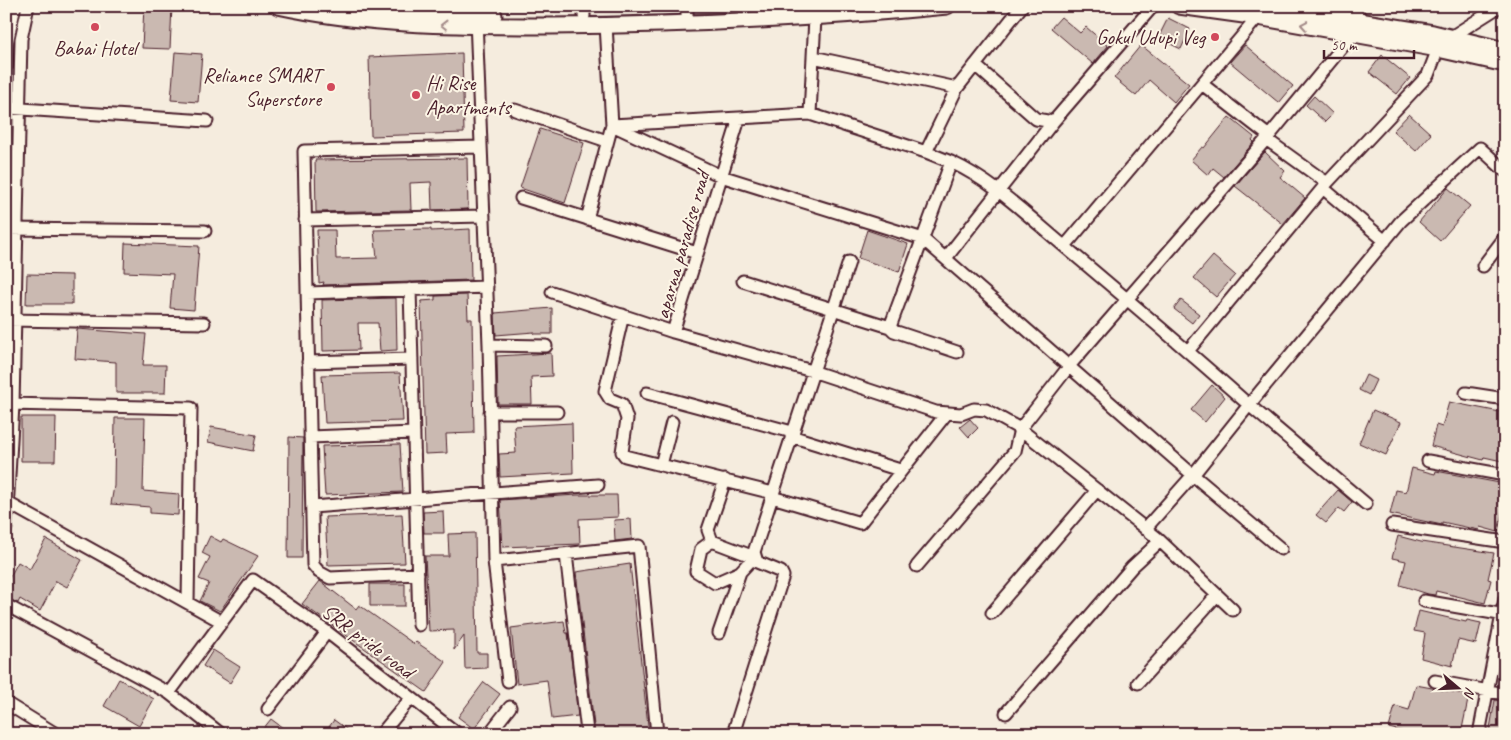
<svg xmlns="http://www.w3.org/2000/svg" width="1511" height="740" viewBox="0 0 1511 740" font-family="Caveat,sans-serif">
<rect width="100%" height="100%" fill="#f5ecde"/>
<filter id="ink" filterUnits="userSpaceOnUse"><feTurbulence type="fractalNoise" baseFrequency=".02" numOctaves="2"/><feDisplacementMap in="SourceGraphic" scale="10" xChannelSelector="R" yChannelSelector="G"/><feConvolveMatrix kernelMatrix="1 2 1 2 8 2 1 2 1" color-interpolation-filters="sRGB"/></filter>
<g filter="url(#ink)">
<path fill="#cab9b1" stroke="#4a1f2b" d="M144 6H172L170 49 142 48Z
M1061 17 1080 33 1086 27 1108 46 1093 64 1051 28Z
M1168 18 1190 29 1181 49 1158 38Z
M1141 45 1189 84 1174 102 1149 80 1136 96 1114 78Z
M1245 45 1293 86 1279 103 1230 62Z
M175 52 202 54 198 102 171 100Z
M462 53 464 133 371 136 369 57Z
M1382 55 1410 78 1397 94 1369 72Z
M1314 96 1333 114 1325 122 1306 105Z
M1409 114 1431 134 1416 151 1393 131Z
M1229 117 1254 137 1252 140 1254 142 1224 177 1213 168 1208 175 1191 160 1202 147 1204 148Z
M540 129 584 143 565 203 520 188Z
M1265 152 1285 171 1280 177 1305 198 1283 224 1235 186Z
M467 158 468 209 432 210 431 182 410 183 411 210 316 212 315 160Z
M1448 188 1470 206 1440 241 1419 222Z
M431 229V231L470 229 471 280 323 285 324 282 319 283 317 230H335L336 259 377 258 374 230Z
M867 230 908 244 899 272 858 258Z
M125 243 199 246 194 310 170 308 173 274 124 272Z
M1213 256 1235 275 1216 297 1194 278Z
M27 274 72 275V304H26Z
M467 295 468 319H472L474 433 446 434 447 453 425 454 421 301 435 300V296Z
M396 298 397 350 380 351 378 323H358L359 350 323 351 322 300Z
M1181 300 1199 314 1192 323 1174 309Z
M552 308V334H534V332L496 335 495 313Z
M77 329 146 334 143 365H166L165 393H116V362L75 359Z
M551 353 552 376 531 377 532 404H498L497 356Z
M400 373 403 421 325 423 322 375Z
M1366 375 1376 380 1369 395 1359 390Z
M1212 385 1225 397 1205 422 1191 410Z
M1449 402 1505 413V452L1502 461 1484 457 1483 460 1431 446 1436 425 1442 427Z
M1373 410 1401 422 1386 455 1359 443Z
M21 417H56L55 461H21Z
M115 418H145L143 491 179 494 178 515 150 513V507L111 504 114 486Z
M970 419 978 428 969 437 960 427Z
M572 423 573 473 500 477 499 454 516 453 514 426Z
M211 427 256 435 253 451 208 442Z
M289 437 303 438 302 558H288Z
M400 444 403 492 325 495 322 446Z
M1412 468 1435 474 1436 471 1505 484V499L1498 532 1480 527 1479 530 1442 522V525L1390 514 1396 490 1406 492Z
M1338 490 1352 502 1344 512 1339 508 1326 523 1316 515Z
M577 495H617L618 517 579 519 580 544 503 547 500 500Z
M443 511 444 533H424L423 512Z
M402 514 405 563 328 565 325 517Z
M631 519 632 539 615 541 614 520Z
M475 533 477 653H487V668L465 669 464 636 454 650V630L429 631 425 556H449L448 534Z
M210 536 221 542 223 539 258 556 220 611 200 601 209 583 199 579 210 557 202 553Z
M1398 536 1421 542 1494 553 1488 579 1491 580 1485 603 1436 591 1435 595 1428 594 1400 585 1406 561 1392 558Z
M46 539 82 560 67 587 56 581 40 611 20 599 18 603 6 598V584L18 562 30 569Z
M630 564 649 734H595L576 572Z
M320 581 356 609 359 605 414 644 416 642 446 662 426 692 302 604Z
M370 584H405V606H370Z
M1419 611 1466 622 1467 620 1481 623 1476 644 1458 640 1452 666 1421 658 1425 633 1414 631Z
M564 621 566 633H568L578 716 552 719 547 680 517 684 511 628Z
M213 650 240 667 230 683 203 666Z
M119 679 154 699 139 726 104 706Z
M484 682 500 694 474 729 458 717Z
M1416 685 1469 695 1461 734H1412L1389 728 1395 706 1409 710Z
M1495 700 1505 702 1502 734H1489Z
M271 719 291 734H259Z
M334 720 353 734H324Z"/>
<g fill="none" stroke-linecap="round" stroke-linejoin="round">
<defs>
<path id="minor" d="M584 6V16
M687 6V23
M476 19 489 345 494 561 508 681
M606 25 612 125 810 114 926 152
M813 57 957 88
M975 65 1036 119 1053 122 1153 6
M6 66 7 43 15 6
M1202 84 1269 136
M6 108 207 121
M515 110 607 141
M810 114 815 18
M739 119 673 332 812 371 936 412 961 414 974 409 986 410 1020 429 1156 537 1233 610
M1266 139 1327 183
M951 162C994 182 1028 216 1064 246 1126 298 1188 351 1249 405L1193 475 1281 549
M1323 188 1385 241
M521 198 697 253
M587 219 612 125 721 176 923 239 1193 475 1145 529
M305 220 484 216
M6 229 205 231
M1065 246 1258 17 1259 10
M946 258 1053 122
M1483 266 1505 237
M743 281 890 327
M410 289 419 625
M552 292 673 332
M307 293 487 287
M623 315 605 391 610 399 622 404 627 419 622 452 625 456 773 493
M6 320 204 323
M489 345 546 346
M1188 351 1327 183 1428 75 1438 49 1451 37 1500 6
M957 352 894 331 890 327 951 162 926 152 957 88 1022 6
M308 362 412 359
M647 393 792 432
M1466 393 1505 399
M8 404 191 408 188 603
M490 412H557
M791 436 900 470
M310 437 414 433
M1428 461 1505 475
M661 465 672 422
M772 497 860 523 947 413
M6 502 222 622
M1366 504 1249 405 1401 221 1480 148 1505 171
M312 507 598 485
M1392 525 1505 542
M6 528 13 405 21 39 28 6
M712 541 701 549 696 571 715 583 740 572
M566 554 587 732
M494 561 639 546 657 734
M917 566 1015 451 1020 429 1070 365 1269 136 1363 22 1353 6
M418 574 330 578 319 572 313 565 304 151 481 147
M1424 601 1505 615
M6 605 169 693 221 734
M992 613 1097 490
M719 633 740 572 754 557 712 541 708 530 725 480
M1435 681 1505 694
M1138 683 1217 595
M169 693 253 580 327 632 458 734
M6 703 56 734
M268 709 327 632
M1006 713 1132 567 1160 541
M381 734 411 698
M489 734 510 707
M733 734 783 576 781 572 757 562 754 552 849 262
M1479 734 1505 599"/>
<path id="major" d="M278 6C368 26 458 26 550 26 683 25 815 19 947 6
M360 6 494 15
M1179 6 1258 17 1438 49 1505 64
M1266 6 1433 33 1505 50
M766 10 831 6"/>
</defs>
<use href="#minor" stroke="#4a1f2b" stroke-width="15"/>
<use href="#major" stroke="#4a1f2b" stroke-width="19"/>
<use href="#minor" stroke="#fcf5e5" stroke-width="11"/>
<use href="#major" stroke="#fcf5e5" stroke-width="15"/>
</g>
<defs><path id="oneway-chevron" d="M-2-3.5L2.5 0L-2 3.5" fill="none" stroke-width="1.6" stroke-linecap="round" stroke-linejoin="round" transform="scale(1.25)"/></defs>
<g stroke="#a38a88">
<use href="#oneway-chevron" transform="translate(444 25) rotate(-179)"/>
<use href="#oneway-chevron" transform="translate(1304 25) rotate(-170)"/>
</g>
</g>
<g fill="#d1495b" stroke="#fcf5e5" stroke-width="2">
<circle cx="95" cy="27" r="5"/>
<circle cx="1215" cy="37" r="5"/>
<circle cx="331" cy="87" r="5"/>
<circle cx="416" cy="95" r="5"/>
</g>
<g text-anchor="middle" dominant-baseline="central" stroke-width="4" stroke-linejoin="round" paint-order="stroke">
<g font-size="21" fill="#4a1f2b" stroke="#fcf5e5" text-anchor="end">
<text x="1205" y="37">Gokul Udupi Veg</text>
<text x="95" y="48" text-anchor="middle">Babai Hotel</text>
<text x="321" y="75">Reliance SMART<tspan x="321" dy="24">Superstore</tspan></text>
<text x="426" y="83" text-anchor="start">Hi Rise<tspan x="426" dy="24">Apartments</tspan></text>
</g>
<g font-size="21" fill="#4a1f2b" stroke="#fcf5e5">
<text transform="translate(682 245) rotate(-74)">aparna paradise road</text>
<text transform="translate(368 641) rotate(37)">SRR pride road</text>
</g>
</g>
<rect width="1511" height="740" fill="none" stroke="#fcf5e5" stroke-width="25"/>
<rect x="12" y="12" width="1486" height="715" fill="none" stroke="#4a1f2b" stroke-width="2" filter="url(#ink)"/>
<g transform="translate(1458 688) rotate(109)" stroke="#fcf5e5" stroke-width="4" paint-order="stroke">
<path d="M0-4L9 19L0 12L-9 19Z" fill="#4a1f2b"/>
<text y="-8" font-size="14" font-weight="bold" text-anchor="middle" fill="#4a1f2b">N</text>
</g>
<path d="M1324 50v8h90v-8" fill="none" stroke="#4a1f2b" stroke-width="2.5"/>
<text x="1331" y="50" font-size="15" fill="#4a1f2b" stroke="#fcf5e5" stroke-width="4" paint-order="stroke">50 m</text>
</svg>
